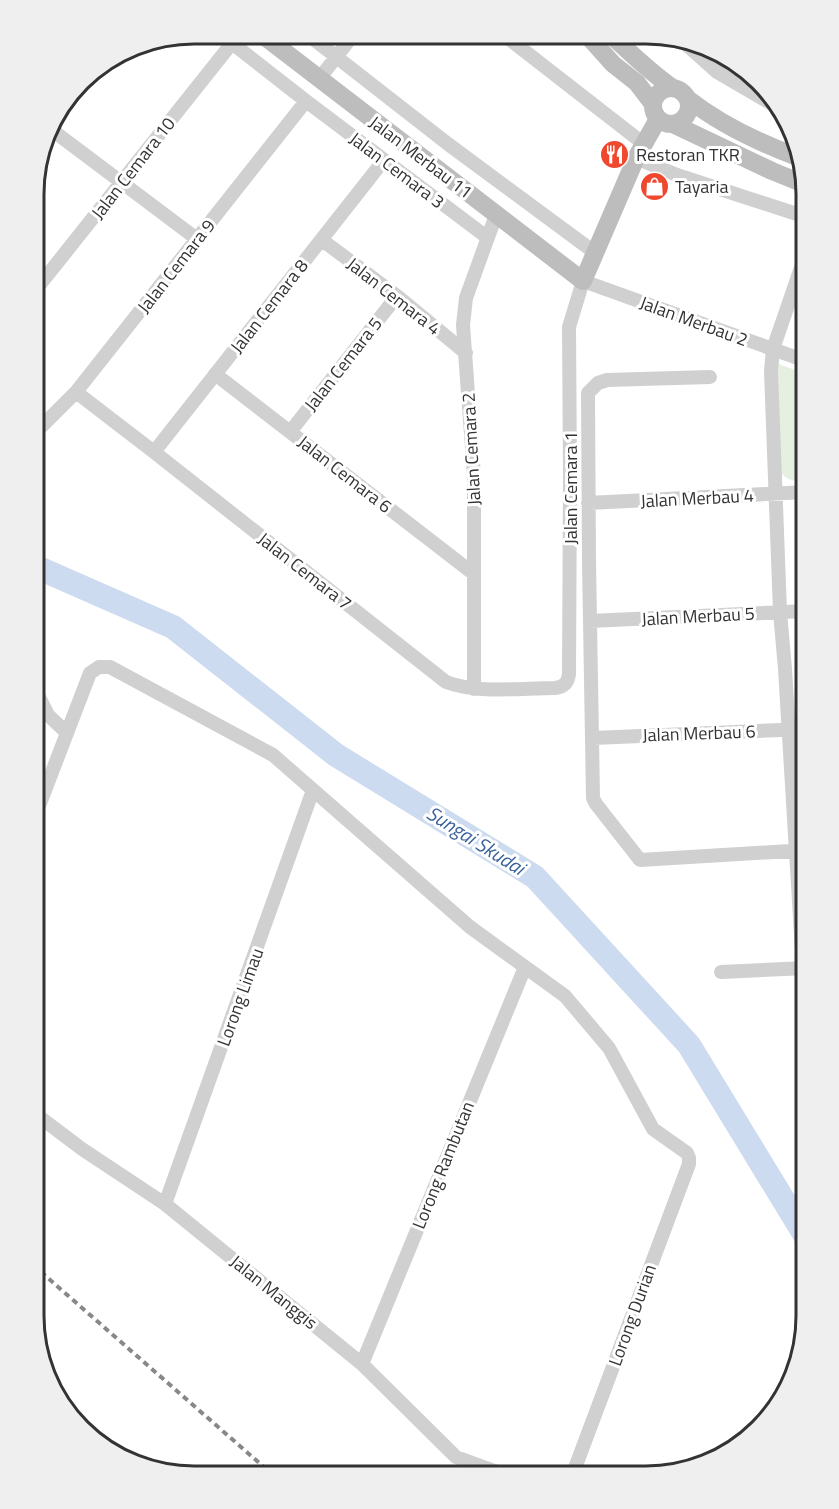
<svg xmlns="http://www.w3.org/2000/svg" width="839" height="1509" viewBox="0 0 839 1509" font-family="'Titillium Web',sans-serif">
<rect width="100%" height="100%" fill="#fff"/>
<path fill="#e6f0e1" d="M776 363 806 374V481C794 481 785 481 780 470Z"/>
<g fill="none" stroke-linecap="round" stroke-linejoin="round">
<path stroke="#cddbf0" stroke-width="24" d="M34 566 173 627 336 755 535 877 689 1045 806 1237"/>
<path stroke="#d0d0d0" stroke-width="14" d="M219 33 306 101 488 238
M307 34 448 144 594 252
M504 35 644 144
M679 38 717 72 772 104
M717 72 730 62
M319 79 354 34
M71 94 89 72
M48 127 197 239
M636 158 677 175 806 217
M322 240 397 296 466 353
M34 292 232 43
M215 374 474 574
M710 377 607 380 598 383 588 393 589 561 593 798 596 804 640 860 806 850
M76 392 154 452 446 682C478 694 521 688 555 688 564 687 568 683 569 674L570 476 569 327 583 281 806 361
M34 426H42L76 392 306 101
M290 432 397 296
M154 452 384 160
M588 503 806 492
M590 621 806 611
M34 687 48 715 66 732
M474 689V475L463 325 466 298 496 215
M593 738 806 729
M34 819 90 673 99 667H110L273 755 470 927 565 996 609 1048 653 1129 687 1153 689 1158V1164L572 1476
M721 972 806 968
M806 1072 804 1068 803 968 785 669 780 612 771 371 773 349 806 253
M33 1112 82 1149 165 1204 362 1364 456 1457 508 1476
M165 1204 313 790
M362 1364 525 967"/>
<path stroke="#bdbdbd" stroke-width="18" d="M260 33 583 281 636 158 658 119
M587 35 613 64 637 83 653 104
M612 36C632 54 651 73 673 88
M653 106a18 18 0 1 1 36 0a18 18 0 1 1-36 0Z
M688 99C720 124 762 144 800 158
M673 124 772 171 804 184"/>
<path stroke="#888" stroke-width="4" stroke-dasharray="6 4.5" stroke-linecap="butt" d="M33 1265 273 1475"/>
</g>
<defs>
<symbol id="restaurant-disc" viewBox="-11 -11 22 22"><circle r="9.5" fill="#f0482f" stroke="#fff"/><path d="M-5-6h1v4h1v-4h1v4h1v-4h1v5L-1.5 .5V6h-2V.5L-5-1ZM5-6V6H3V1.5H1.5Q1.5-4 5-6Z" fill="#fff"/></symbol>
<symbol id="shop-disc" viewBox="-11 -11 22 22"><circle r="9.5" fill="#f0482f" stroke="#fff"/><path d="M-5-2.5h2.3a2.7 3.5 0 0 1 5.4 0H5L5.5 6h-11ZM-1.5-2.5h3a1.5 2.3 0 0 0-3 0Z" fill="#fff"/></symbol>
</defs>
<g fill-rule="evenodd">
<use href="#restaurant-disc" x="598" y="138" width="33" height="33"/>
<use href="#shop-disc" x="638" y="170" width="33" height="33"/>
</g>
<g text-anchor="middle" dominant-baseline="central" stroke-width="6" stroke-linejoin="round" paint-order="stroke">
<g font-size="18" fill="#333" stroke="#fff" text-anchor="start">
<text x="636" y="154">Restoran TKR</text>
<text x="675" y="186">Tayaria</text>
</g>
<g font-size="18" fill="#333" stroke="#fff">
<text transform="translate(421 157) rotate(37)">Jalan Merbau 11</text>
<text transform="translate(133 168) rotate(-52)">Jalan Cemara 10</text>
<text transform="translate(397 170) rotate(37)">Jalan Cemara 3</text>
<text transform="translate(176 266) rotate(-52)">Jalan Cemara 9</text>
<text transform="translate(394 296) rotate(38)">Jalan Cemara 4</text>
<text transform="translate(269 306) rotate(-52)">Jalan Cemara 8</text>
<text transform="translate(694 321) rotate(20)">Jalan Merbau 2</text>
<text transform="translate(343 364) rotate(-52)">Jalan Cemara 5</text>
<text transform="translate(471 449) rotate(-93)">Jalan Cemara 2</text>
<text transform="translate(345 474) rotate(38)">Jalan Cemara 6</text>
<text transform="translate(570 488) rotate(-90)">Jalan Cemara 1</text>
<text transform="translate(697 498) rotate(-3)">Jalan Merbau 4</text>
<text transform="translate(305 571) rotate(38)">Jalan Cemara 7</text>
<text transform="translate(698 616) rotate(-3)">Jalan Merbau 5</text>
<text transform="translate(699 733) rotate(-2)">Jalan Merbau 6</text>
<text transform="translate(240 997) rotate(-70)">Lorong Limau</text>
<text transform="translate(443 1165) rotate(-68)">Lorong Rambutan</text>
<text transform="translate(274 1292) rotate(39)">Jalan Manggis</text>
<text transform="translate(632 1315) rotate(-70)">Lorong Durian</text>
</g>
<g font-size="20" font-style="italic" fill="#3a629c" stroke="#fff">
<text transform="translate(476 840) rotate(32)">Sungai Skudai</text>
</g>
</g>
<path d="M0 0H839V1509H0ZM194 44H646A150 150 0 0 1 796 194V1316A150 150 0 0 1 646 1466H194A150 150 0 0 1 44 1316V194A150 150 0 0 1 194 44Z" fill="#efefef" fill-rule="evenodd"/>
<path fill="none" stroke="#333" stroke-width="3" d="M194 44H646A150 150 0 0 1 796 194V1316A150 150 0 0 1 646 1466H194A150 150 0 0 1 44 1316V194A150 150 0 0 1 194 44Z"/>
</svg>
